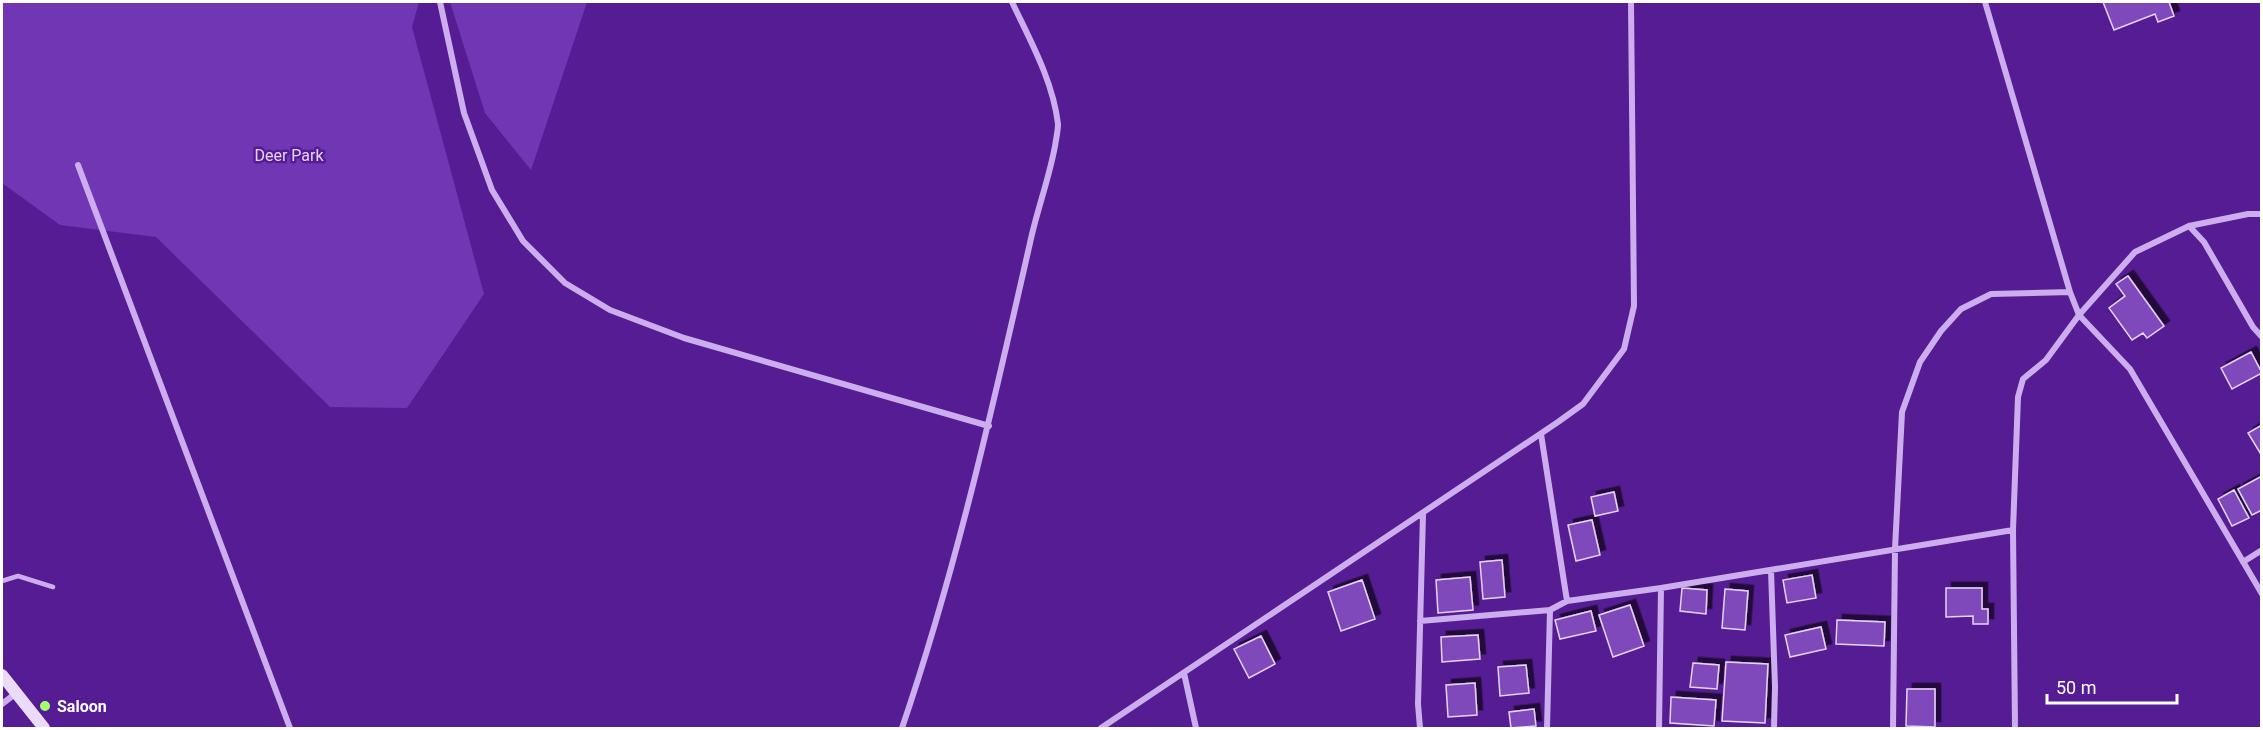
<svg xmlns="http://www.w3.org/2000/svg" width="2263" height="730" viewBox="0 0 2263 730" font-family="Roboto,sans-serif">
<defs>
<filter id="shadow"><feDropShadow dx="5.5" dy="-5.5" stdDeviation="0" flood-color="#0009"/></filter>
</defs>
<rect width="100%" height="100%" fill="#551c94"/>
<path fill="#7136b4" d="M2 2H419L412 27 484 294 407 408 330 407 156 237 60 225 2 183Z
M450 2H587L531 170 485 113Z"/>
<path fill="#7f49bc" stroke="#e6d4fa" stroke-width="1.5" filter="url(#shadow)" d="M2103 2H2169L2174 16 2158 22 2155 14 2114 30Z
M2128 276 2164 326 2147 338 2143 333 2132 340 2109 308 2125 296 2116 284Z
M2251 352 2262 373 2232 389 2221 368Z
M2262 425V456L2248 433Z
M2262 476V510L2252 515 2238 489Z
M2234 490 2249 518 2232 526 2218 499Z
M1614 492 1618 511 1595 516 1591 497Z
M1592 520 1600 555 1576 561 1568 525Z
M1502 560 1505 597 1483 599 1480 562Z
M1812 575 1816 598 1787 603 1783 580Z
M1470 577 1473 610 1438 613 1436 580Z
M1362 580 1375 619 1341 631 1328 592Z
M1682 588 1707 590 1706 614 1680 611Z
M1946 588H1982V609H1988V624H1973V616L1946 617Z
M1725 589 1748 591 1745 630 1722 628Z
M1630 605 1644 646 1613 657 1599 615Z
M1591 611 1596 631 1560 639 1555 620Z
M1837 620 1885 622 1884 646 1836 644Z
M1821 627 1826 649 1790 657 1785 635Z
M1478 635 1480 659 1442 662 1441 637Z
M1261 636 1275 664 1249 678 1234 649Z
M1726 662 1768 664 1765 723 1722 721Z
M1693 663 1719 665 1717 689 1690 687Z
M1526 665 1529 693 1500 696 1498 667Z
M1475 683 1477 715 1448 717 1446 685Z
M1907 689H1935V727L1906 726Z
M1671 697 1716 700 1714 726 1670 723Z
M1534 709 1536 726 1511 728 1509 712Z"/>
<g fill="none" stroke-linecap="round" stroke-linejoin="round">
<path stroke="#ccaeef" stroke-width="4.5" d="M2 581 18 576 53 587"/>
<path stroke="#ccaeef" stroke-width="6" d="M440 2 464 113 492 190 523 241 565 283 610 310 684 338 989 426
M1985 2 2070 292 2079 315 2130 369 2262 594
M78 165 290 728
M2189 226 2204 242 2253 327 2262 337
M1541 434 1567 601
M2243 562 2262 550
M1771 570 1775 687 1774 728
M1661 588 2013 530
M1420 621 1550 610 1567 601 1661 588 1659 728
M1184 673 1196 728
M2 704 15 694
M902 728C956 570 993 406 1030 243 1037 210 1049 179 1055 146 1056 139 1058 131 1058 124 1053 81 1030 40 1012 2
M1101 728 1558 422 1583 404 1624 349 1634 306 1631 2
M1420 728 1418 704 1423 514
M1547 728 1550 610
M1893 728 1895 549 1902 412 1920 362 1941 331 1961 309 1991 294 2070 292
M2015 728 2013 530 2018 397 2023 379 2046 360 2079 315 2135 252 2189 226 2248 214H2262"/>
<path stroke="#eadbfb" stroke-width="12" d="M2 675 44 728"/>
</g>
<circle fill="#a2ff6c" stroke="#551c94" stroke-width="2" cx="45" cy="706" r="6"/>
<g text-anchor="middle" dominant-baseline="central" stroke-width="5" stroke-linejoin="round" paint-order="stroke">
<g font-size="16" fill="#e6d4fa" stroke="#551c94">
<text x="289" y="155">Deer Park</text>
</g>
<g font-size="16" font-weight="bold" fill="#fff" stroke="#551c94" text-anchor="start">
<text x="57" y="706">Saloon</text>
</g>
</g>
<rect width="2263" height="730" fill="none" stroke="#ffffff" stroke-width="6"/>
<path d="M2047 694v9h130v-9" fill="none" stroke="#ffffff" stroke-width="3"/>
<text x="2056" y="694" font-size="18" fill="#ffffff" stroke="#551c94" stroke-width="4.5" paint-order="stroke">50 m</text>
</svg>
